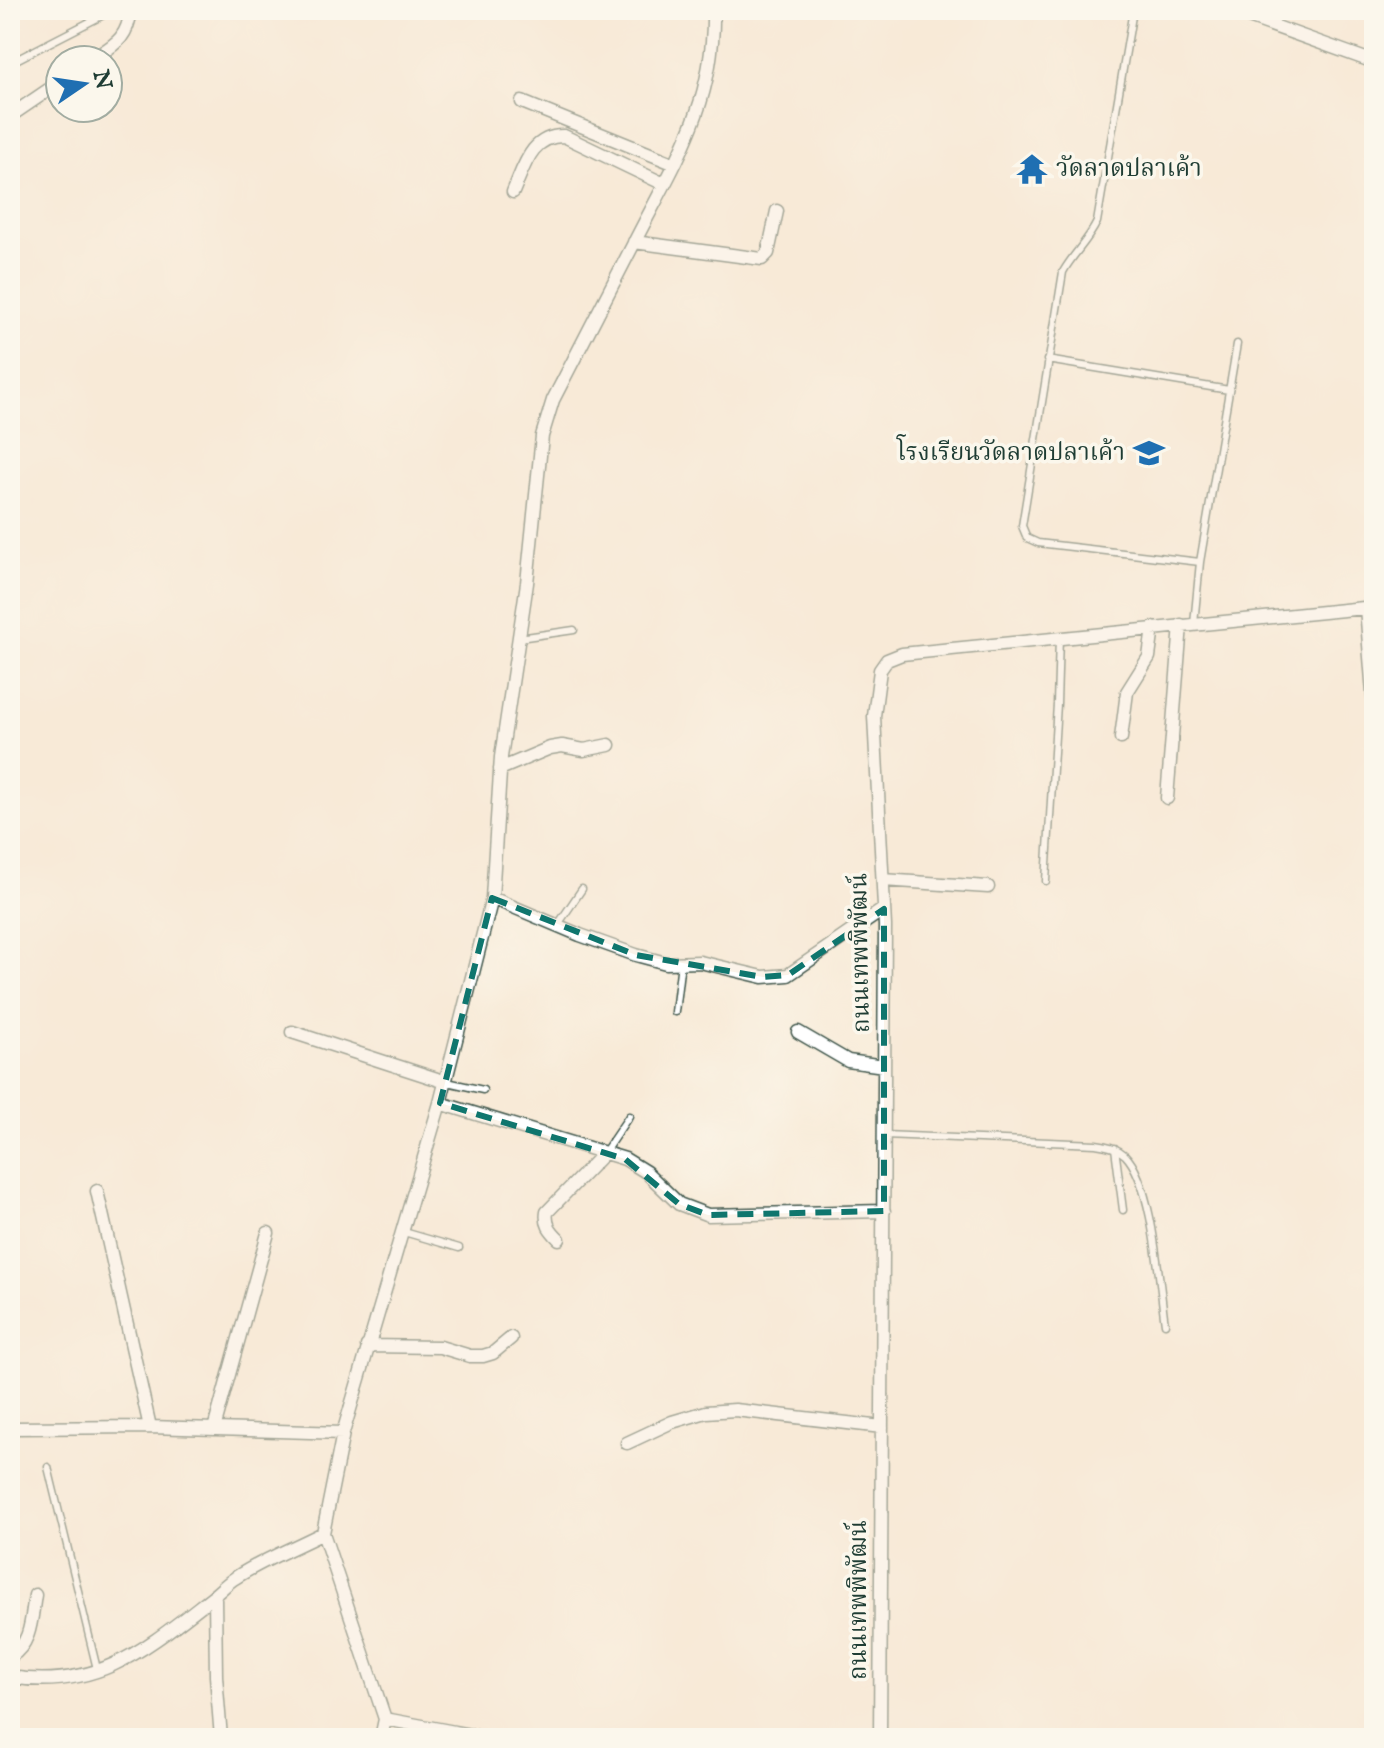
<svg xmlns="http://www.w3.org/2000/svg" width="1384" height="1748" viewBox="0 0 1384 1748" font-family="'IM FELL English','Noto Serif Thai',serif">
<rect width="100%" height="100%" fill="#fbf7ec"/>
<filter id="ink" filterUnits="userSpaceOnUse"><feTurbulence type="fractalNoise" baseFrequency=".0125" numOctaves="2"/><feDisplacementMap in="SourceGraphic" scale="16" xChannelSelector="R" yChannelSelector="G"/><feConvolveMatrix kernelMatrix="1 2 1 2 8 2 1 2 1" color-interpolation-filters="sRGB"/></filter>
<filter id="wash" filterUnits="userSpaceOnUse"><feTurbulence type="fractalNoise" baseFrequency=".006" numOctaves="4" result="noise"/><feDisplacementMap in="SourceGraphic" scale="32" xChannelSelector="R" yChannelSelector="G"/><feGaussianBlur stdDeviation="1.8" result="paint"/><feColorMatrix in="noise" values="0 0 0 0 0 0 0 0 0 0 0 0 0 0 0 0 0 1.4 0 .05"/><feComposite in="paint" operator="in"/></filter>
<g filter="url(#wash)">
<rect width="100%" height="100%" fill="#f8ead7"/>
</g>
<g filter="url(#ink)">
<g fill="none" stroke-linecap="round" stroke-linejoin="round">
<defs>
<path id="lane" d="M1133 10 1097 222C1088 241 1073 254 1063 272L1022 526 1027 538 1038 543 1200 562
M10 63 113 10
M1047 360 1229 390
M1194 624 1200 562 1237 344
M519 638 574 630
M1046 881 1057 704 1059 637
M557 926 582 889
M675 1012 681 962
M447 1082 483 1090
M884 1135 1096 1144C1107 1146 1116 1147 1125 1155 1153 1183 1159 1283 1165 1324
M1115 1148 1123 1210
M604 1153 629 1116
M404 1232 459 1248
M48 1467 97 1669"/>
<path id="street" d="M1229 10 1374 62
M91 60C115 44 127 40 131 10
M522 102 675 164
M10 116 60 82
M513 192C524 167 531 135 564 136L664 184
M634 242 762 259 768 253 777 211
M1366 608 1374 706
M1121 738 1127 692 1149 657 1153 628
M500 769 550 748 562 746 584 750 609 745
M1167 798 1181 625
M883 880 988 887
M492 898 580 935 636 955 666 963 700 962 763 977 788 975 884 909
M292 1032 446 1082
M798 1032 848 1061 884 1066
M440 1103 625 1159 646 1172 679 1204 708 1215 884 1211
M97 1191 150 1427
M559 1239C550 1230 545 1224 547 1212L604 1153
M367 1346 440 1347 470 1356H483L493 1353 511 1338
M10 1428 150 1427 343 1433
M214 1429 268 1233
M627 1443 672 1422 706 1412 735 1410 882 1427
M215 1596 216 1676 221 1738
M10 1657C32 1643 31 1619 35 1595
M10 1677C99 1691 145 1649 212 1597 220 1591 227 1583 235 1578 262 1560 294 1548 323 1533
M385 1719 487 1738
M381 1738 385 1719 323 1533 343 1433 440 1103 492 898 501 757 527 583 542 436 553 400C580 348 607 295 634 243 675 162 715 105 713 10
M880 1738 885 926 874 716 880 670 887 660 902 654 1374 607"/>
</defs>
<use href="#lane" stroke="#40574c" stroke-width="9"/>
<use href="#street" stroke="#40574c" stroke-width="15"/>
<use href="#lane" stroke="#fff" stroke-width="6"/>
<use href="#street" stroke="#fff" stroke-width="12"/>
</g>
</g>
<path d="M0 0H1384V1748H0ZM492 898 636 955 763 977 788 975 884 909V1211L708 1215 679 1204 625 1159 440 1103Z" fill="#f8ead7" fill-opacity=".55" fill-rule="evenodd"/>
<path fill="none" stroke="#0f766e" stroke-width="6" stroke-dasharray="16 10" stroke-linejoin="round" d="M492 898 636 955 763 977 788 975 884 909V1211L708 1215 679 1204 625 1159 440 1103Z"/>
<defs>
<symbol id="temple-bare" viewBox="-9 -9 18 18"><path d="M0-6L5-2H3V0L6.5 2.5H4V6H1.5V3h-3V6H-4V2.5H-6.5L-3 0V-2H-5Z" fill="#1f6fb2" stroke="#fbf7ec" stroke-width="2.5" paint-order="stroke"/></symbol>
<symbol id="school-bare" viewBox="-9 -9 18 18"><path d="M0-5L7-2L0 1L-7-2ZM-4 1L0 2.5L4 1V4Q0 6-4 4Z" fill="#1f6fb2" stroke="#fbf7ec" stroke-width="2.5" paint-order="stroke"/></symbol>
</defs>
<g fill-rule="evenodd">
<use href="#temple-bare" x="1010" y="147" width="44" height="44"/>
<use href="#school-bare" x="1127" y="431" width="44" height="44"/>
</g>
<g text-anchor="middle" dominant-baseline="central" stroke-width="7" stroke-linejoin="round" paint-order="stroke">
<g font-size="24" fill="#1f3d34" stroke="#fbf7ec" text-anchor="start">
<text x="1056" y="169">วัดลาดปลาเค้า</text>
<text x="1125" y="453" text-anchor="end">โรงเรียนวัดลาดปลาเค้า</text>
</g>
<g font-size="24" fill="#1f3d34" stroke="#fbf7ec">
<text transform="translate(861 953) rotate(-91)">ถนนเทพพิพัฒน์</text>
<text transform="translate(859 1600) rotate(-90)">ถนนเทพพิพัฒน์</text>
</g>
</g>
<rect width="1384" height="1748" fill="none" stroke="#fbf7ec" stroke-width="40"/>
<g transform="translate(84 84) rotate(77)"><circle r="38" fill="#fbf7ec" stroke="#a3ada2" stroke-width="2"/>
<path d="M0-6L14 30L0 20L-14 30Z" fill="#1f6fb2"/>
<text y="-12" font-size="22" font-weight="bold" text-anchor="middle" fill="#1f3d34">N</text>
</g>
</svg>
